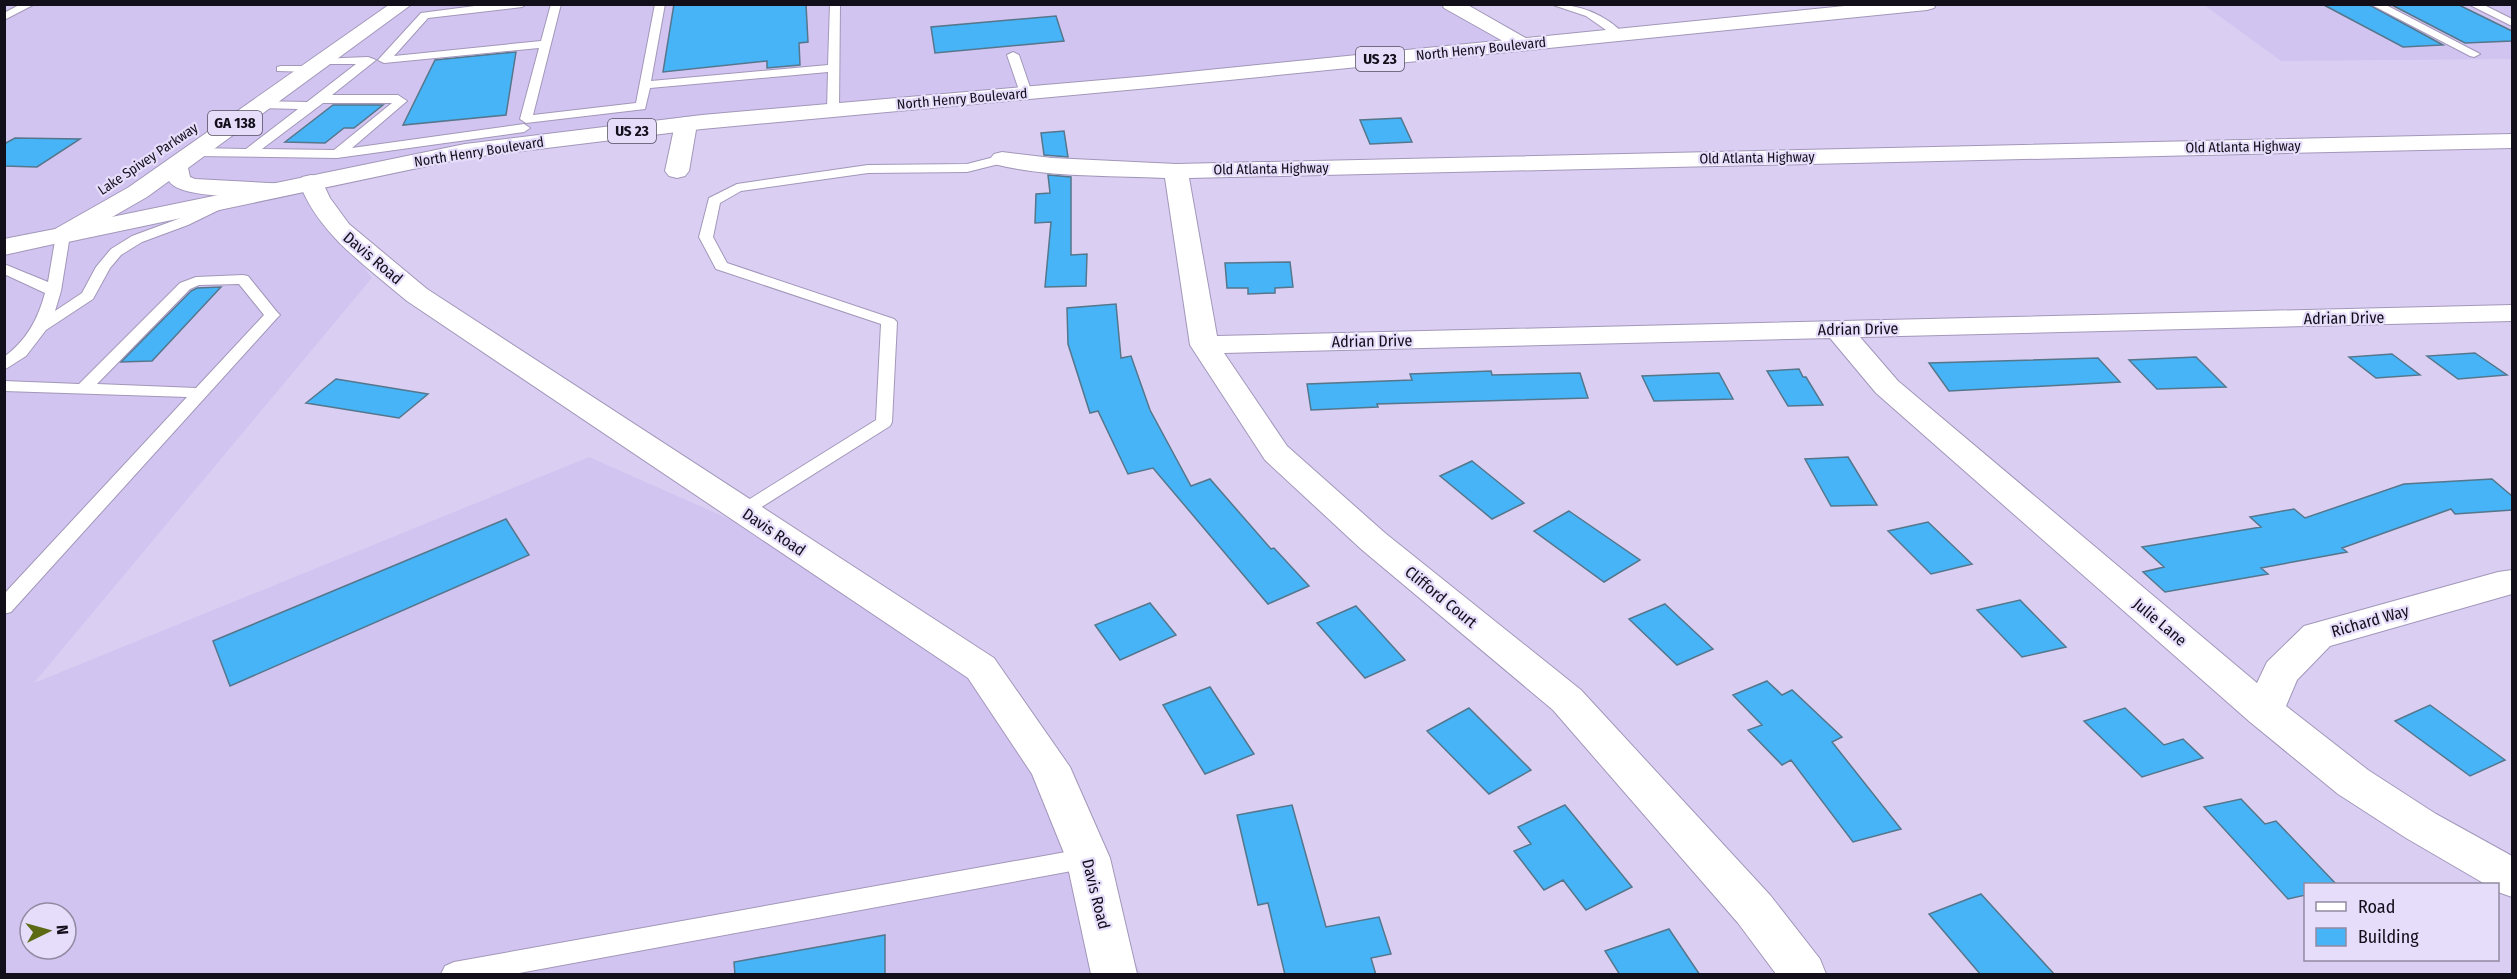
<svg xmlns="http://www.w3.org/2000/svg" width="2517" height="979" viewBox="0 0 2517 979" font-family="'Fira Sans Condensed',sans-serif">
<rect width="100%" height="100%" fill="#dacff3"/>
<path fill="#d2c4f0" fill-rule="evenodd" d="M1445 4 1527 50 530 139 305 182 372 278 34 683 589 457 852 573 1024 728 1141 974H5V5ZM30 913H66V949H30Z
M2204 5H2512V59L2281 61Z"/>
<path fill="#46b4f7" stroke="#55768c" stroke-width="1.5" d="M674 4H806L808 42 799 43 800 65 767 68V61L663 72Z
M2322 4H2368L2443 45 2403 47Z
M2390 4H2457L2512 31V41L2465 43Z
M1056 16 1064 41 935 53 931 27Z
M516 52 506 115 403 125 435 60Z
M333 105H383L354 128H344L325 143 285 142Z
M1401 118 1412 142 1370 144 1360 120Z
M1064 131 1068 157 1044 155 1041 133Z
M15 138 80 139 37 167 4 166V144Z
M1048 175 1071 177V255L1087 254 1086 286 1045 287 1051 222 1035 223 1036 194 1050 193Z
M1290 262 1293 287 1275 288V293L1248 294V288H1227L1225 263Z
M221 287 152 361 121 362 191 291 197 288Z
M1116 304 1121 358 1131 356 1150 410 1191 486 1210 479 1271 549 1274 548 1309 586 1268 604 1153 468 1128 474 1098 411 1090 413 1068 344 1067 308Z
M2475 353 2507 375 2458 379 2427 356Z
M2392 354 2420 375 2376 378 2349 357Z
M2196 357 2226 387 2157 389 2129 360Z
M2098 358 2120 382 1949 391 1929 363Z
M1799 369 1803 377H1806L1823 405 1788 406 1767 371Z
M1491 371 1492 375 1580 373 1588 398 1377 404 1378 407 1311 410 1307 384 1412 380 1410 374Z
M1719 373 1733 399 1654 401 1642 376Z
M336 379 428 394 399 418 306 403Z
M1848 457 1877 505 1831 506 1805 459Z
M1472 461 1524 503 1492 519 1440 476Z
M2492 479 2512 496V510L2455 514 2451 509 2342 548 2347 552 2261 568 2268 574 2165 592 2143 572 2164 567 2142 547 2261 527 2250 517 2294 509 2305 518 2404 484Z
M1569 511 1640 560 1604 582 1534 531Z
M506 519 529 555 230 686 213 641Z
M1928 522 1972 564 1931 574 1888 531Z
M2020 600 2066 647 2022 657 1977 610Z
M1150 603 1176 635 1120 660 1095 625Z
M1665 604 1713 649 1677 665 1629 619Z
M1356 606 1405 660 1365 678 1317 623Z
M1767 681 1782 695 1792 690 1842 737 1832 742 1901 829 1853 842 1791 760 1782 765 1748 730 1762 725 1733 695Z
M1210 687 1254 754 1205 774 1163 705Z
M2430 705 2505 760 2470 776 2395 721Z
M1469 708 1531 770 1489 794 1427 731Z
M2125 708 2164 745 2183 739 2203 758 2142 777 2084 721Z
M2241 799 2265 824 2276 821 2337 885H2306V895L2288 899 2204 807Z
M1292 805 1326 927 1379 917 1391 954 1371 958 1376 975H1285L1268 903 1258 905 1237 815Z
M1565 805 1632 887 1586 910 1563 880 1544 890 1514 851 1531 844 1518 827Z
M1981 894 2055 975H1981L1929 914Z
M1669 929 1700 975H1620L1605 951Z
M885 935V975H735L734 962Z"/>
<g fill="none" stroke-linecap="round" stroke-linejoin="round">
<defs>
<path id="lane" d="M21 4H35L4 20V13Z
M490 4H527L522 7 428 18 394 56 541 41 551 4H561L533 115 636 103 655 4H665L651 81 828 65 830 4H840L839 110 833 114 827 110 828 72 650 88 645 109 526 123 520 119 539 48 384 63 378 60 421 13Z
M1550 4C1579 4 1605 14 1625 35L1624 37H1616L1586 16Z
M2370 4H2384L2480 54 2474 57 2470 56Z
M2468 4H2482L2512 19V26Z
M1013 52 1019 55 1032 93 1030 96 1026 97 1020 93 1007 55Z
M368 57 376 60 332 95H398L407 101 352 148 524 124 530 128 524 132 337 158 195 156 189 152 195 148 246 149 298 109 261 108 257 107V101L307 102 356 64H322L316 61 318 59ZM323 103H392L334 150 262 149Z
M281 66H311L317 69 311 72 277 71V67Z
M1002 155 1007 156 1008 159 1007 162 967 172 868 173 741 191 720 203 713 237 727 263 894 319 897 322 892 422 890 426 749 515H737L734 511 737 507 876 420 881 324 716 269 699 237 709 198 737 184 868 165 967 164Z
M224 198 229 199 231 202 229 205 188 225 142 242 121 255 110 268 93 299 46 330 26 356 4 370V357C27 340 38 319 45 293L4 274V264L48 282 56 235 63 231 68 232 70 235 61 291 55 311 82 293 96 267 111 249 132 236 178 219Z
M243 275 248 276 277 312 280 315 277 318 11 612 4 614V594L187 397 4 391V381L79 384 180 283 196 277ZM239 284 264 315 196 388 97 384 190 289 199 285Z
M1088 848 1096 851 1100 858 1096 865 1088 868 514 974H441L445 966 454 962Z"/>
<path id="street" d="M1442 4H1466L1531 41 1534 45 1531 49H1517L1444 8Z
M686 117 694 119 697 124 689 171 685 176 677 178 669 176 665 171 675 124 678 119Z
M2512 134V148L1189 178 1217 336 2512 305V321L1860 337 1898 381 2257 683 2267 662 2304 626 2498 572 2512 570V594L2330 646 2297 680 2286 706 2368 770 2436 814 2512 856V897L2498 892V884H2485L2406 838 2338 794 2250 722 1876 393 1830 338 1224 353 1287 446 1385 533 1581 690 1770 895 1820 959 1826 974H1776L1738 923 1553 710 1361 549 1265 460 1190 345 1165 178C1109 175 1048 178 994 164L990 159 994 154 1002 152 1052 158 1176 164Z
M311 175 320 177 330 198 349 224 427 289 994 658 1070 767 1110 858 1137 974H1091L1066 858 1032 774 968 678 407 301C366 266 318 234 299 182L302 177Z"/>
<path id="primary" d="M1864 4H1936L1934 8 1927 10 1149 88 702 129 465 158 63 243 54 240 50 235 54 230 63 227 465 144 702 115 1149 76Z"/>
<path id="highway" d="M390 4H412L188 168 190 177 195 179 288 184 291 189 288 194 279 196C256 196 181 200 169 181L147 197 72 240 4 255V239L55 229 129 187Z"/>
</defs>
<use href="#lane" stroke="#a297b9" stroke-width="2"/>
<use href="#street" stroke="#a297b9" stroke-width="2"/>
<use href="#primary" stroke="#a297b9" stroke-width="2"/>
<use href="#highway" stroke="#a297b9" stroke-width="2"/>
<use href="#lane" fill="#fff" fill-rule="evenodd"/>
<use href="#street" fill="#fff" fill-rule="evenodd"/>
<use href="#primary" fill="#fff" fill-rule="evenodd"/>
<use href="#highway" fill="#fff" fill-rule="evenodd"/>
</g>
<g text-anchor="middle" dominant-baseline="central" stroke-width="4.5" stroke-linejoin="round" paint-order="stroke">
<g font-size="14" fill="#120e1a" stroke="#e6ddfb">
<text transform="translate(1481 49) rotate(-6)">North Henry Boulevard</text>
<text transform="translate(962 99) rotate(-5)">North Henry Boulevard</text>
<text transform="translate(2243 147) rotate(-1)">Old Atlanta Highway</text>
<text transform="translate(479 152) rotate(-9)">North Henry Boulevard</text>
<text transform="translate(1757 158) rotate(-1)">Old Atlanta Highway</text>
<text transform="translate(148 159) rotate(-34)">Lake Spivey Parkway</text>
<text transform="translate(1271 169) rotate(-1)">Old Atlanta Highway</text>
</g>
<g fill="#e6ddfb" stroke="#524c5e" stroke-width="1.5">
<rect x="1356" y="47" width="48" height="24" rx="4.5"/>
<rect x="208" y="111" width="54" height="24" rx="4.5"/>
<rect x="608" y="119" width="48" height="24" rx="4.5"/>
</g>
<g font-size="15" font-weight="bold" fill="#120e1a">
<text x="1380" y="59">US 23</text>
<text x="235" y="123">GA 138</text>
<text x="632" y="131">US 23</text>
</g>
<g font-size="16" fill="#120e1a" stroke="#e6ddfb">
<text transform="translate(373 258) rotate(40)">Davis Road</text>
<text transform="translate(2344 318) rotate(-1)">Adrian Drive</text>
<text transform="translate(1858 329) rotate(-1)">Adrian Drive</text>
<text transform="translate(1372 341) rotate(-1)">Adrian Drive</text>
<text transform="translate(774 532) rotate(34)">Davis Road</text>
<text transform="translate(1441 597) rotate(39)">Clifford Court</text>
<text transform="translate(2370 621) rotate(-16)">Richard Way</text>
<text transform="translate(2160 622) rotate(40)">Julie Lane</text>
<text transform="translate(1096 894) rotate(76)">Davis Road</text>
</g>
</g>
<rect width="2517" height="979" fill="none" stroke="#120e1a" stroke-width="12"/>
<rect x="2304" y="883" width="195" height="78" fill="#e6ddfb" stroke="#918aa1" stroke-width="1.5"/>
<rect x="2316" y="902" width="30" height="9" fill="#ffffff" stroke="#918aa1" stroke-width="1.5"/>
<text x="2358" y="913" font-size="18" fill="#120e1a">Road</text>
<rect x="2316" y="928" width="30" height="18" fill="#46b4f7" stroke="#918aa1" stroke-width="1.5"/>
<text x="2358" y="943" font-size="18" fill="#120e1a">Building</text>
<g transform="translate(48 931) rotate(85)"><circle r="28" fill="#e6ddfb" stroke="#918aa1" stroke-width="1.5"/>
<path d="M0-4.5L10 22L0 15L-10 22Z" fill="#5b6a13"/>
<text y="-9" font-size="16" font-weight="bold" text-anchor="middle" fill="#120e1a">N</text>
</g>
</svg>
